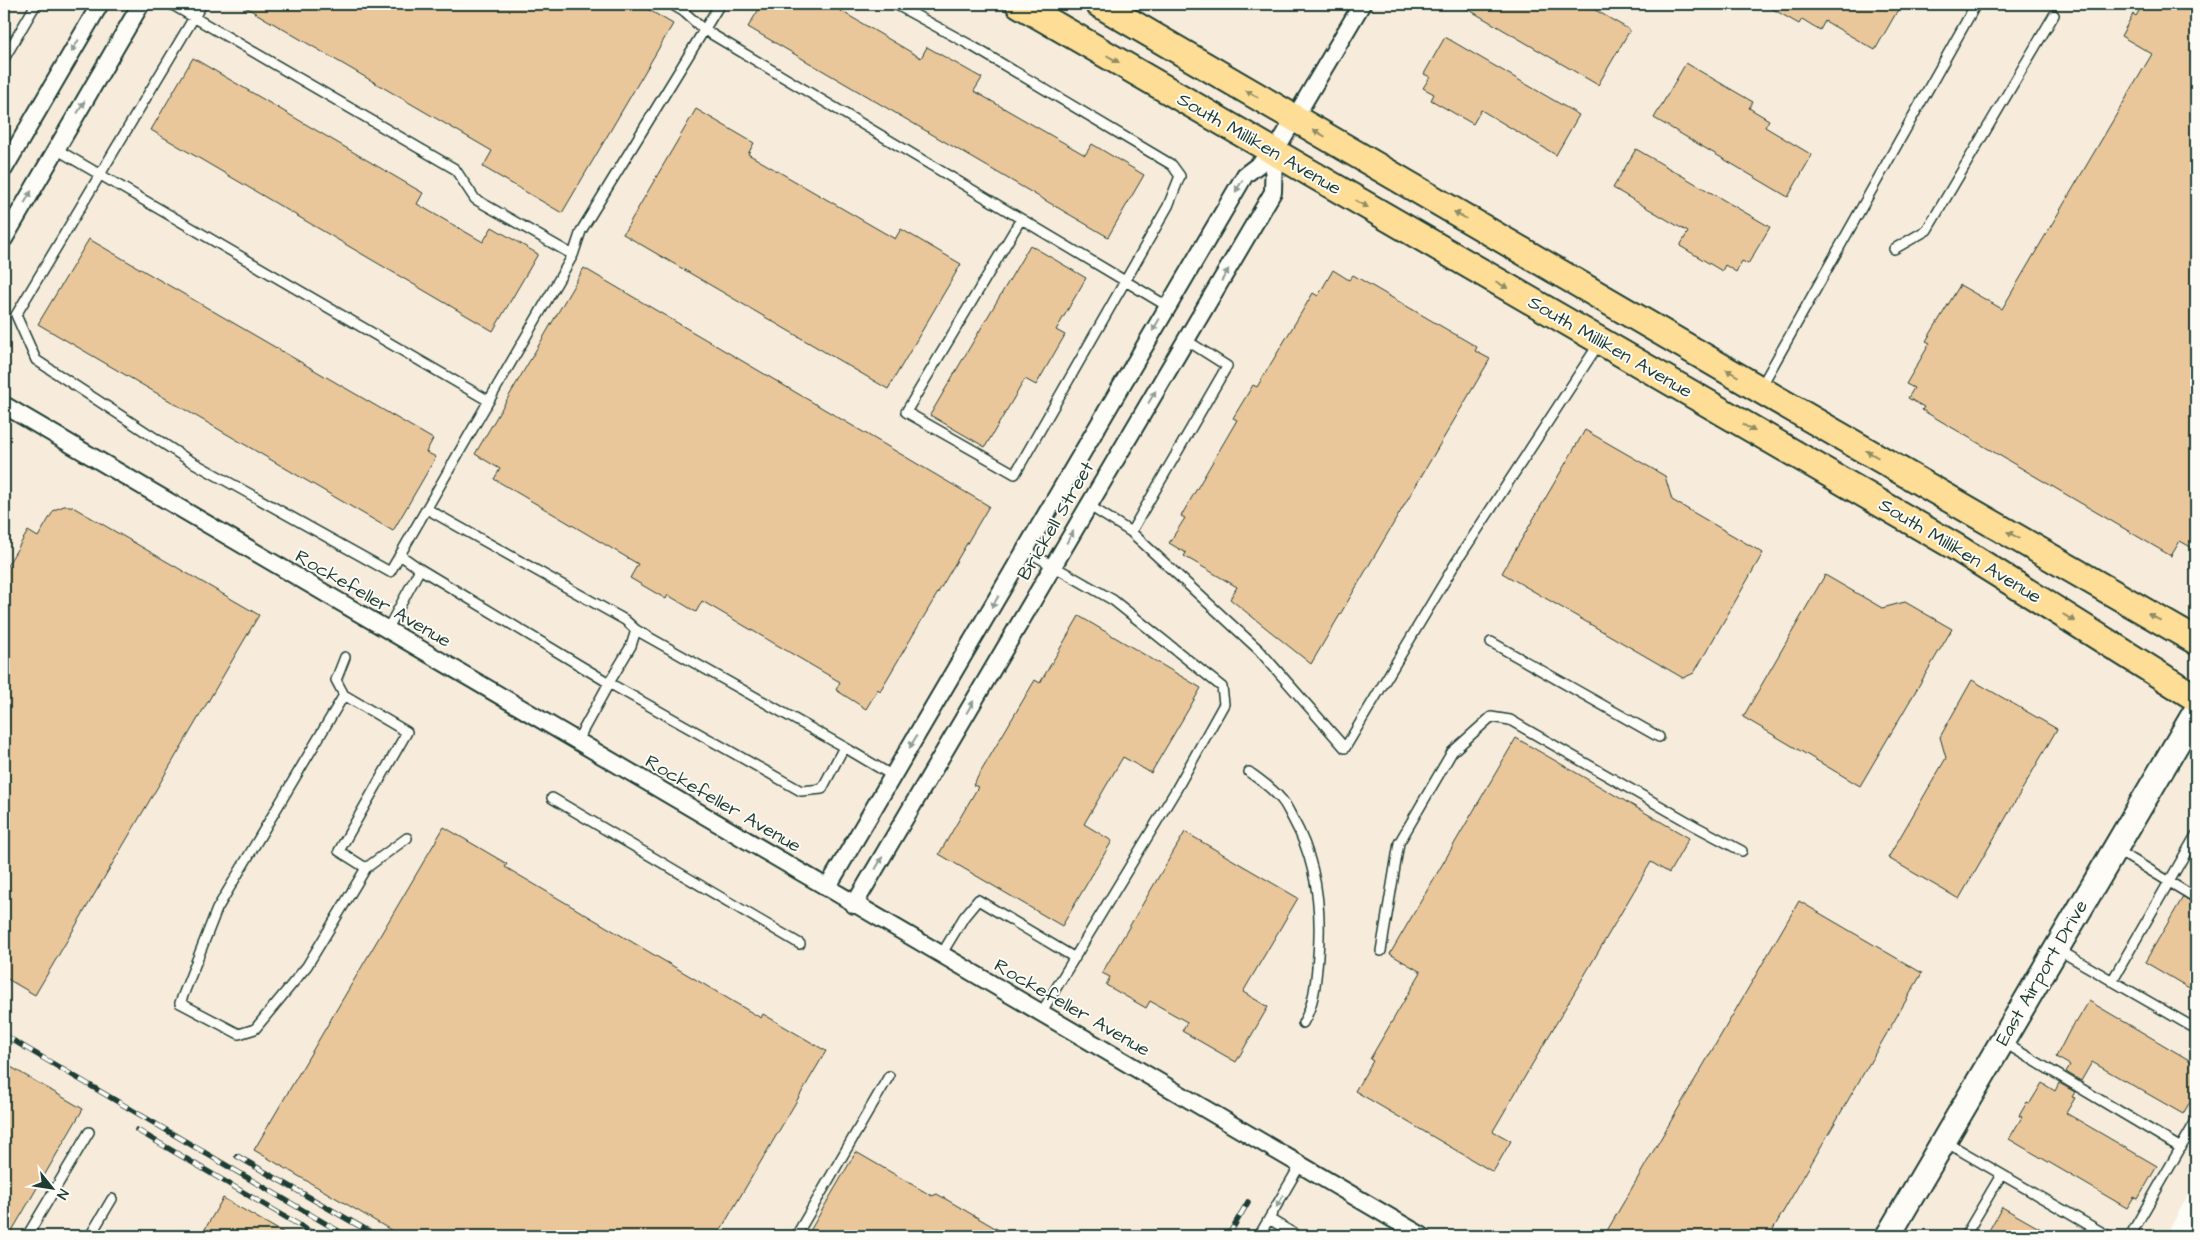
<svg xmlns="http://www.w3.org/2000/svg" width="2200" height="1240" viewBox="0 0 2200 1240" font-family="'Architects Daughter',sans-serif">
<rect width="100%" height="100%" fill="#fdfcf7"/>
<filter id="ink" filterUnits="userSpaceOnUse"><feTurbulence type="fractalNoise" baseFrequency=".02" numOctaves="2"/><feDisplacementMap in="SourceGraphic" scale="10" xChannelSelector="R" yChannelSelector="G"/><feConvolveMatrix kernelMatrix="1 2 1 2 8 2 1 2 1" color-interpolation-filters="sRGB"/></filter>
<g filter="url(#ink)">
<path fill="#f7ecdb" d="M4 4H2196V1180L2166 1236H4Z"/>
<path fill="#eac79b" stroke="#1f3d34" d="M240 4H639L673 24 562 213 483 167 492 151Z
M762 4H829L921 58 927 47 982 78 974 91 1085 155 1092 144 1144 175 1108 237 748 27Z
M1459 4H1585L1630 30 1598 85Z
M1764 4H1891L1899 8 1875 50 1825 21 1820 30 1802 19 1799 24Z
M2143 4H2187L2196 9V550L2180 541 2171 556 1922 410 1924 407 1908 398 1914 388 1906 384 1930 343 1926 341 1960 285 2002 309 2152 54 2121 36 2133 14 2136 16Z
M1445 37 1579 115 1556 155 1481 110 1473 124 1431 100 1434 94 1423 88 1430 77 1424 74Z
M193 58 423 193 417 204 483 242 492 227 538 254 493 331 151 130Z
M1686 63 1753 102 1749 108 1769 120 1765 127 1812 155 1788 197 1654 118Z
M696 109 754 143 748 154 895 239 901 229 961 264 888 389 623 234Z
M1636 149 1770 227 1748 264 1742 261 1736 272 1725 265 1722 271 1680 246 1688 232 1613 188Z
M89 239 433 439 426 452 436 457 393 531 38 324Z
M1030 245 1086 278 1056 330 1065 335 1036 385 1025 379 985 447 930 415Z
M584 268 989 506 880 691 878 689 866 709 836 690 840 682 702 601 696 612 668 595 666 599 630 578 638 564 494 479 500 469 475 454Z
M1333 270 1349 280 1353 275 1477 347 1475 351 1490 359 1311 664 1230 599 1237 587 1184 556 1186 553 1169 543 1185 518 1181 516 1237 420 1233 418 1253 385 1257 387 1313 293 1318 296Z
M1585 430 1665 476 1672 500 1763 553 1694 673 1683 678 1502 573Z
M64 506H71L259 615 35 995 4 977V571L28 531 38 537 54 510Z
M1825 575 1882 608 1905 602 1952 629 1860 786 1743 717Z
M1079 616 1201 688 1151 773 1123 757 1084 824 1112 841 1062 926 939 854 978 787 973 785 1035 680 1040 683Z
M1972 680 2057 729 1959 899 1888 858 1946 758 1940 737Z
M1516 738 1689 838 1669 873 1651 862 1493 1131 1511 1141 1493 1172 1355 1091 1373 1061 1370 1059 1421 972 1390 954Z
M444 827 507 864 505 867 761 1018 763 1014 826 1051 717 1236H401L254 1150Z
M1185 832 1298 898 1243 992 1268 1007 1236 1062 1182 1031 1187 1022 1150 1001 1146 1008 1106 985 1110 977 1102 973Z
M2183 897 2196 904V992L2145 962Z
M1799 901 1922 973 1769 1236H1604Z
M2089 1001 2196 1064V1091L2183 1114 2092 1062 2081 1081 2066 1072 2070 1065 2056 1057 2074 1022 2076 1023Z
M4 1063 83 1109 9 1236H4Z
M2042 1083 2055 1091 2059 1083 2075 1092 2072 1097 2075 1098 2066 1113 2157 1166 2138 1199 2134 1197 2127 1208 2009 1139 2022 1117 2019 1116 2027 1102 2030 1103Z
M856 1152 932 1196 937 1194 1009 1236H807Z
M223 1198 289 1236H201Z
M2002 1207 2053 1236H1986Z"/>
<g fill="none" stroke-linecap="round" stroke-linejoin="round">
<defs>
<path id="lane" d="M171 4 455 169 475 199 573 255
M202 4 16 315 36 360 187 459 390 572 573 255 581 231 720 4
M671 4 683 11 703 29 1167 306
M895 4 972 46 1172 165 1180 176 1168 206 1015 474 906 412 1021 219
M4 59 36 4
M56 149 489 401
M1894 249 1927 230 2054 15
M1761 387 1976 4
M1088 505 1131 532 1227 366 1186 340
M427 509 625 620 636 630 631 646 609 683 801 791 822 789 844 747 893 776
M1131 532 1259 650 1345 748 1455 564 1600 342
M1025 550 1113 600 1222 687 1224 704 1176 790 1041 1013
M400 555 420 569
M387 630 420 569 609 683 577 741
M636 630 844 747
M1491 642 1659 737
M345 657 336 680 344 695 217 909 180 1003 239 1034 255 1029 307 966 366 868 407 838
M344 695 407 732 339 851 366 868
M1249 772C1260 780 1272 788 1281 799 1286 804 1289 812 1293 819 1317 862 1322 908 1318 956 1316 979 1315 1003 1303 1023
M552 798 800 944
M2115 849 2196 898
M2057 949 2196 1029
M1381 951 1399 843 1452 752 1491 717 1510 720 1695 826 1742 851
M941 955 964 917 978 900 1075 958
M2112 981 2196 835
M2003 1042 2181 1148
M1944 1141 2108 1236
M1269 1219 1298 1236
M27 1236 89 1132
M90 1236 112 1199
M796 1236 889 1076
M1259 1236 1300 1165
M1965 1236 2001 1175
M2130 1236 2196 1121"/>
<path id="street" d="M4 169 100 4
M4 239 141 4
M4 405 1422 1236
M827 888 1245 175 1274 153 1362 4
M854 905 1273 192 1274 153"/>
<path id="secondary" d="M1888 1236 2196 711"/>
<path id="primary" d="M1019 4 1954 546 2196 698
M1099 4 1759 389 2196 641"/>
</defs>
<use href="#lane" stroke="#1f3d34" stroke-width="12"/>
<use href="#street" stroke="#1f3d34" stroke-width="20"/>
<use href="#secondary" stroke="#1f3d34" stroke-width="28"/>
<use href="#primary" stroke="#1f3d34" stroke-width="30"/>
<use href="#lane" stroke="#fdfcf7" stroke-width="9"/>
<use href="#street" stroke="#fdfcf7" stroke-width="16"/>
<use href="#secondary" stroke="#fdfcf7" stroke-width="24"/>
<use href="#primary" stroke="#fedd96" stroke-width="26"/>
<defs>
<path id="rail" d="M4 1035 347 1236
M137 1130 318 1236
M237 1156 377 1236
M1228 1236 1248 1202"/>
</defs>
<use href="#rail" stroke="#1f3d34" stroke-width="5.5"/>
<use href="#rail" stroke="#fdfcf7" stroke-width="4" stroke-dasharray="11" stroke-linecap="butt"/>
</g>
<defs><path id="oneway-solid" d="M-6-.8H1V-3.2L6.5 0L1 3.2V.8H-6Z" transform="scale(1.25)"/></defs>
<g fill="#8e9c96">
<use href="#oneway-solid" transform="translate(75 46) rotate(120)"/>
<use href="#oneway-solid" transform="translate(81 107) rotate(-60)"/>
<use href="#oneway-solid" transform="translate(1239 186) rotate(121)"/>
<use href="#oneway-solid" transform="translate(28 197) rotate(-60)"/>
<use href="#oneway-solid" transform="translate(1225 275) rotate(-59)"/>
<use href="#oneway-solid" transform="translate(1156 325) rotate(120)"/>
<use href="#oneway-solid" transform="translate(1152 397) rotate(-59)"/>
<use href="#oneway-solid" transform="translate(1070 537) rotate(-60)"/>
<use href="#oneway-solid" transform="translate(995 602) rotate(120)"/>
<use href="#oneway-solid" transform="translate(970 707) rotate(-60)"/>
<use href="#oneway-solid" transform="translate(913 742) rotate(120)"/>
<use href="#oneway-solid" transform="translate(879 863) rotate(-60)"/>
<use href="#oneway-solid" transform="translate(1280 1201) rotate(120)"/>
</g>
<g fill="#8e8d65">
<use href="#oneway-solid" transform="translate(1113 59) rotate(30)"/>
<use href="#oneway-solid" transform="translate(1252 94) rotate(-150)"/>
<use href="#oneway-solid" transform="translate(1319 133) rotate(-150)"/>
<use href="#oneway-solid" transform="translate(1362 204) rotate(30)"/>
<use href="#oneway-solid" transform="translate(1460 215) rotate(-150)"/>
<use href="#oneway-solid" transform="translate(1502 285) rotate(30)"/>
<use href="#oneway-solid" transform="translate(1732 373) rotate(-150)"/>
<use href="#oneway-solid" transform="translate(1749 428) rotate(30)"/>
<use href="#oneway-solid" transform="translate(1872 454) rotate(-150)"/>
<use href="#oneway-solid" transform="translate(2013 535) rotate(-150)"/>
<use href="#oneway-solid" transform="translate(2154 617) rotate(-150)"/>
<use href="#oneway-solid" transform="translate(2069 618) rotate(32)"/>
</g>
</g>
<g text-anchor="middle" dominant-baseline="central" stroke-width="4" stroke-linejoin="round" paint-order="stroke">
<g font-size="19" fill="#1f3d34" stroke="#fdfcf7">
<text transform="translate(1259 144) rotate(30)">South Milliken Avenue</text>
<text transform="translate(1610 347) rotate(30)">South Milliken Avenue</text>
<text transform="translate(1056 521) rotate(-60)">Brickell Street</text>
<text transform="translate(1960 551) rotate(31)">South Milliken Avenue</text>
<text transform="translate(373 599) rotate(30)">Rockefeller Avenue</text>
<text transform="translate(723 804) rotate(30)">Rockefeller Avenue</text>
<text transform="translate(2042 973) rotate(-60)">East Airport Drive</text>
<text transform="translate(1072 1008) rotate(30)">Rockefeller Avenue</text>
</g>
</g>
<rect width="2200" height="1240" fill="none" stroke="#fdfcf7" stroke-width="20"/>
<rect x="10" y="10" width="2180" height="1220" fill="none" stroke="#1f3d34" stroke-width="2" filter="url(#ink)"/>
<g transform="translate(52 1188) rotate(120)" stroke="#fdfcf7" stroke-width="4" paint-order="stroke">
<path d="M0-4L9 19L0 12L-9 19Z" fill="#1f3d34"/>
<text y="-8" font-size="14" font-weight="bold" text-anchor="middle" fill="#1f3d34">N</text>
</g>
</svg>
